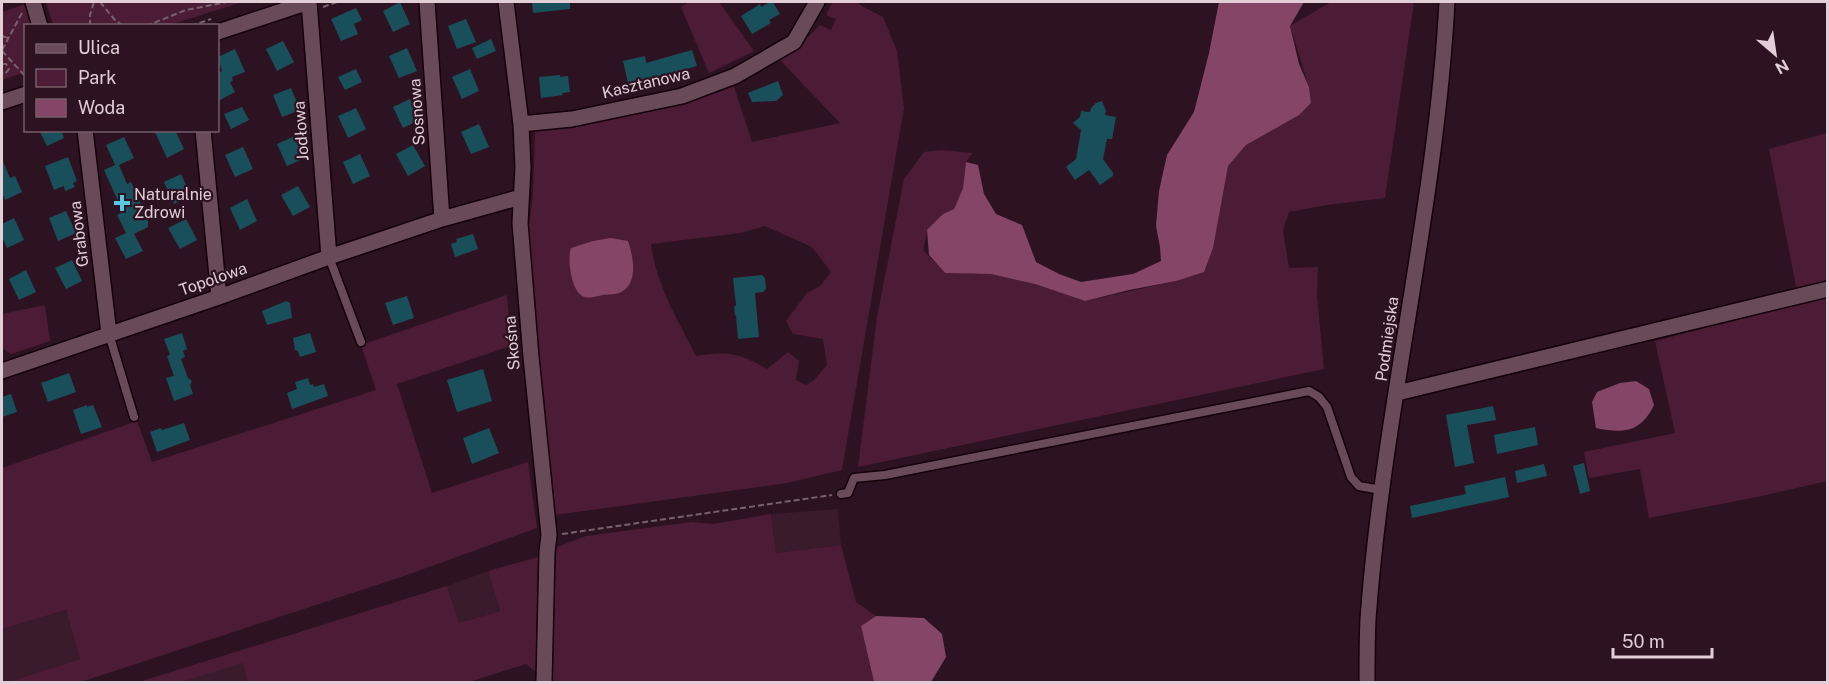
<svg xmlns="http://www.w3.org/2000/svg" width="1829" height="684" viewBox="0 0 1829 684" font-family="'Public Sans',sans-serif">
<rect width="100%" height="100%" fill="#2d1321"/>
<path fill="#3a1b2b" d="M838 509 841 545 776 553 771 514Z
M488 571 500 611 459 623 447 586Z
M66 610 80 659 8 682H2V629Z
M266 643 280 682H139Z"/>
<path fill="#4c1c36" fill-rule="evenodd" d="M46 2H243L169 25H53Z
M689 2H719L754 51 709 73 681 7Z
M833 2H858L860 5 883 17 897 51 904 108 842 470 787 483 555 515 527 241 533 195 535 132 642 113 733 84 752 142 840 123 780 60 795 50 820 25 831 30 836 19 826 15ZM765 226 812 247 831 272 820 286 807 293 786 321 793 334 823 339 827 365 814 380 806 385 796 380 799 361 788 352 767 369C740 353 727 351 696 356 678 320 656 285 651 244L740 233Z
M1331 2H1414L1385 198 1327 205 1289 212 1283 230 1289 268 1318 267 1317 296 1324 369 858 467 877 317 904 179 924 152 943 150 972 153 966 162 963 188 954 209 943 214 927 231 923 250 945 273 991 274 1035 284 1085 301 1176 281 1220 205 1228 166 1246 145 1302 111 1311 103 1309 87 1290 26Z
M26 4 32 25 26 26 25 72 2 80V12Z
M1827 133V283L1797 291 1769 149Z
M507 295 511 346 397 384 432 493 528 462 537 528 404 576 81 682H8L80 659 66 610 2 629V468L137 421 152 462 376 390 361 345Z
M1827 297V481L1762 496 1649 518 1640 469 1589 478 1584 452 1675 433 1655 341Z
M45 305 50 341 11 354 2 348V314Z
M771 514 776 553 841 545 856 602 876 616 861 626 874 682H552L555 567 557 547 586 536 692 522 713 524Z
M538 557 536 672 526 664 469 682H248L243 663 180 682H139L447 586 459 623 500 611 488 571Z"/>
<path fill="#854566" d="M1219 2H1304L1290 26 1299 64 1309 87 1311 103 1299 115 1246 145 1228 166 1213 248 1204 272 1176 281 1129 290 1085 301 1035 284 991 274 945 273 929 255 927 230 943 214 954 209 963 188 966 162 978 165 984 194 996 214 1022 225 1036 262 1059 274 1081 282 1133 274 1161 261 1160 247 1156 226 1159 191 1167 155 1194 112 1209 53Z
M611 238 628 241C633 256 639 283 621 292 617 295 608 294 603 295 596 296 587 300 581 295 571 288 567 258 571 248L593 241Z
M1636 381 1649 389 1654 405C1641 432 1624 434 1596 428L1592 402 1597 392 1620 383Z
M876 616 924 618 942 634 946 657 931 682H874L861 626Z"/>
<path fill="#194f5a" d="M400 2 410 24 393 32 383 11Z
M532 2H570V9L533 13Z
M770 2H773L780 14 769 20 771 23 752 34 741 16 760 4 761 7Z
M356 8 362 20 354 24 358 34 341 41 331 19Z
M466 19 476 42 457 49 448 26Z
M491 39 496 51 477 59 472 48Z
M283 41 294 62 277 71 266 49Z
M407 48 417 71 399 78 389 56Z
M235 49 245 72 232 77 233 81 230 82 235 92 218 101V73L222 71 218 57Z
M692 50 697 66 669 74 628 83 623 61 645 56 646 63Z
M356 69 362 82 345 90 338 77Z
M470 69 479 91 462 99 452 77Z
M560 75V77L568 76 570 92 562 93 563 95 541 98 539 77Z
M778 81 783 95 776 101 752 102 748 93Z
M291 88 300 110 282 117 273 95Z
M410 99 420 120 403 128 393 107Z
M1102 101 1106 111 1105 115 1116 117 1112 139H1107L1103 159 1113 173V176L1100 185 1089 170 1075 180 1066 167 1076 159 1081 130 1073 123 1080 117 1081 111 1090 112 1091 108 1096 103Z
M242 107 249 120 231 129 224 114Z
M356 108 366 129 348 138 338 116Z
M479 124 489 147 471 154 461 132Z
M39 130H61L64 138 47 146Z
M154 130H175L184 149 167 158Z
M295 136 305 158 287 166 277 144Z
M124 137 134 158 119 165 127 184 131 182 141 204 142 203 148 213V227L134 234 143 251 126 259 115 238 126 233 117 215 123 212 104 170 115 165 106 145Z
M413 145 425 166 408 176 396 154Z
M243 147 253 169 235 177 225 155Z
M360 154 370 176 353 184 343 162Z
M68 157 77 181 73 183 75 187 65 191 64 186 54 190 45 166Z
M2 159 10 178 15 176 22 192 5 200 2 192Z
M181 174 191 196 174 204 164 182Z
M298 186 310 207 293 216 281 195Z
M247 199 257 221 240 230 230 208Z
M66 211 76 233 58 241 49 218Z
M14 218 24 240 7 248 2 237V224Z
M186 219 197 240 180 249 168 228Z
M473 234 478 249 455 257 451 244 457 242 456 239Z
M72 260 82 281 66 289 55 268Z
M26 270 36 292 19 300 9 279Z
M762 275 765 278 766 289 763 292 755 293 759 337 738 339 736 316 735 315 734 307 736 305 733 278Z
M407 296 414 318 393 325 385 303Z
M286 301 290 303 292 318 267 325 262 311Z
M182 333 187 349 183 351 185 357 181 359 188 378 192 381 190 385 193 394 174 401 166 378 174 376 167 356 170 355 164 339Z
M310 333 316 352 300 357 298 351 295 350 293 338Z
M483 369 492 401 457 412 447 380Z
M69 373 76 392 48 402 41 383Z
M308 378 310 385 313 384 314 387 324 384 328 396 292 409 287 393 297 389 295 382Z
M11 394 17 412 2 417V397Z
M87 405V407L93 405 102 427 81 434 73 410Z
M1493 406 1496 420 1467 425 1474 463 1455 467 1446 415Z
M184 423 190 440 157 452 150 432 161 428 162 430Z
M1535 427 1538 445 1497 454 1494 435Z
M489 428 499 453 472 464 463 438Z
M1584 463 1590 491 1580 494 1573 466Z
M1544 464 1547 476 1517 483 1515 471Z
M1505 477 1509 497 1412 518 1410 506 1466 494 1464 486Z"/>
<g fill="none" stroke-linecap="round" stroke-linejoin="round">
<defs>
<path id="service" d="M329 257 361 342
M109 334 134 417
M841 494 848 493 854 478 885 475 1309 391 1319 397 1327 407 1351 477 1359 486 1381 490"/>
<path id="minor" d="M33 2 40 26
M309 2 329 257
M427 2 442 219
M506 2 521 124 523 168 520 223 531 357 549 535 547 552 544 682
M218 32 309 2
M2 102 26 94
M521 124 572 119 682 96 735 76 794 42 817 2
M85 130 109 334
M203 130 219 297
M2 371 219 297 329 257 442 219 521 197
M1397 393 1828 289
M1367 682C1367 661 1367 640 1368 619 1383 412 1436 209 1447 2"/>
</defs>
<use href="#service" stroke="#14010a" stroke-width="11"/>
<use href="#minor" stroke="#14010a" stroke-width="18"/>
<path stroke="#78616d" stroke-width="2" stroke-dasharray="6 3" stroke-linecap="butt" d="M100 2 115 20 123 26
M323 7 337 2
M90 26V15L94 2
M146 26 186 10 227 2
M191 26 211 19
M2 36 8 38
M2 50 22 13
M2 51 26 77
M2 64H6L9 69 5 74 2 73
M562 534 832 495"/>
<use href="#service" stroke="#694a59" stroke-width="8"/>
<use href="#minor" stroke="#694a59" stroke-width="15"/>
</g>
<path fill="#56c9e0" stroke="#2d1321" stroke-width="2" d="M119 194h6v6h6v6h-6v6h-6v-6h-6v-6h6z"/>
<g text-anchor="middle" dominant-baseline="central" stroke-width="4.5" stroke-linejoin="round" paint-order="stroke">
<g font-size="16" fill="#e1ced6" stroke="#2d1321">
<text transform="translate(646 83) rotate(-13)">Kasztanowa</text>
<text transform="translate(417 112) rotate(-94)">Sosnowa</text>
<text transform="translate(301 131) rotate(-94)">Jodłowa</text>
<text transform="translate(79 234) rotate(-97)">Grabowa</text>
<text transform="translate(213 279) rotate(-19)">Topolowa</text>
<text transform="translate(1387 339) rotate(-82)">Podmiejska</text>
<text transform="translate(512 343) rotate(-95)">Skośna</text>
</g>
<g font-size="16" fill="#e1ced6" stroke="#2d1321" text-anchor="start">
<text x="134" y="194">Naturalnie<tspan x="134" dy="18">Zdrowi</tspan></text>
</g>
</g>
<rect width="1829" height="684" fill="none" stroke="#e1ced6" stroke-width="6"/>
<rect x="24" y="24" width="195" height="108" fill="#2d1321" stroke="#755e69" stroke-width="1.5"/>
<rect x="36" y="44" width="30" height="9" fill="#694a59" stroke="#755e69" stroke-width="1.5"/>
<text x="78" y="54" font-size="18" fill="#e1ced6">Ulica</text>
<rect x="36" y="69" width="30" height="18" fill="#4c1c36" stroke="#755e69" stroke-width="1.5"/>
<text x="78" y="84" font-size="18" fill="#e1ced6">Park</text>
<rect x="36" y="99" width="30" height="18" fill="#854566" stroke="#755e69" stroke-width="1.5"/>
<text x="78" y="114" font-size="18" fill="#e1ced6">Woda</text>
<g transform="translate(1775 54) rotate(151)" stroke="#2d1321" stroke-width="4.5" paint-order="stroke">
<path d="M0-4.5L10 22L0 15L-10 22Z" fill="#e1ced6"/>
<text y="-9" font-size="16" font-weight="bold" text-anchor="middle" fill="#e1ced6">N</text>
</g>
<path d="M1613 648v9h99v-9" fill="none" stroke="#e1ced6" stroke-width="3"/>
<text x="1622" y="648" font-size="18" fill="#e1ced6" stroke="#2d1321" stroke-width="4.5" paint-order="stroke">50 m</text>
</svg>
